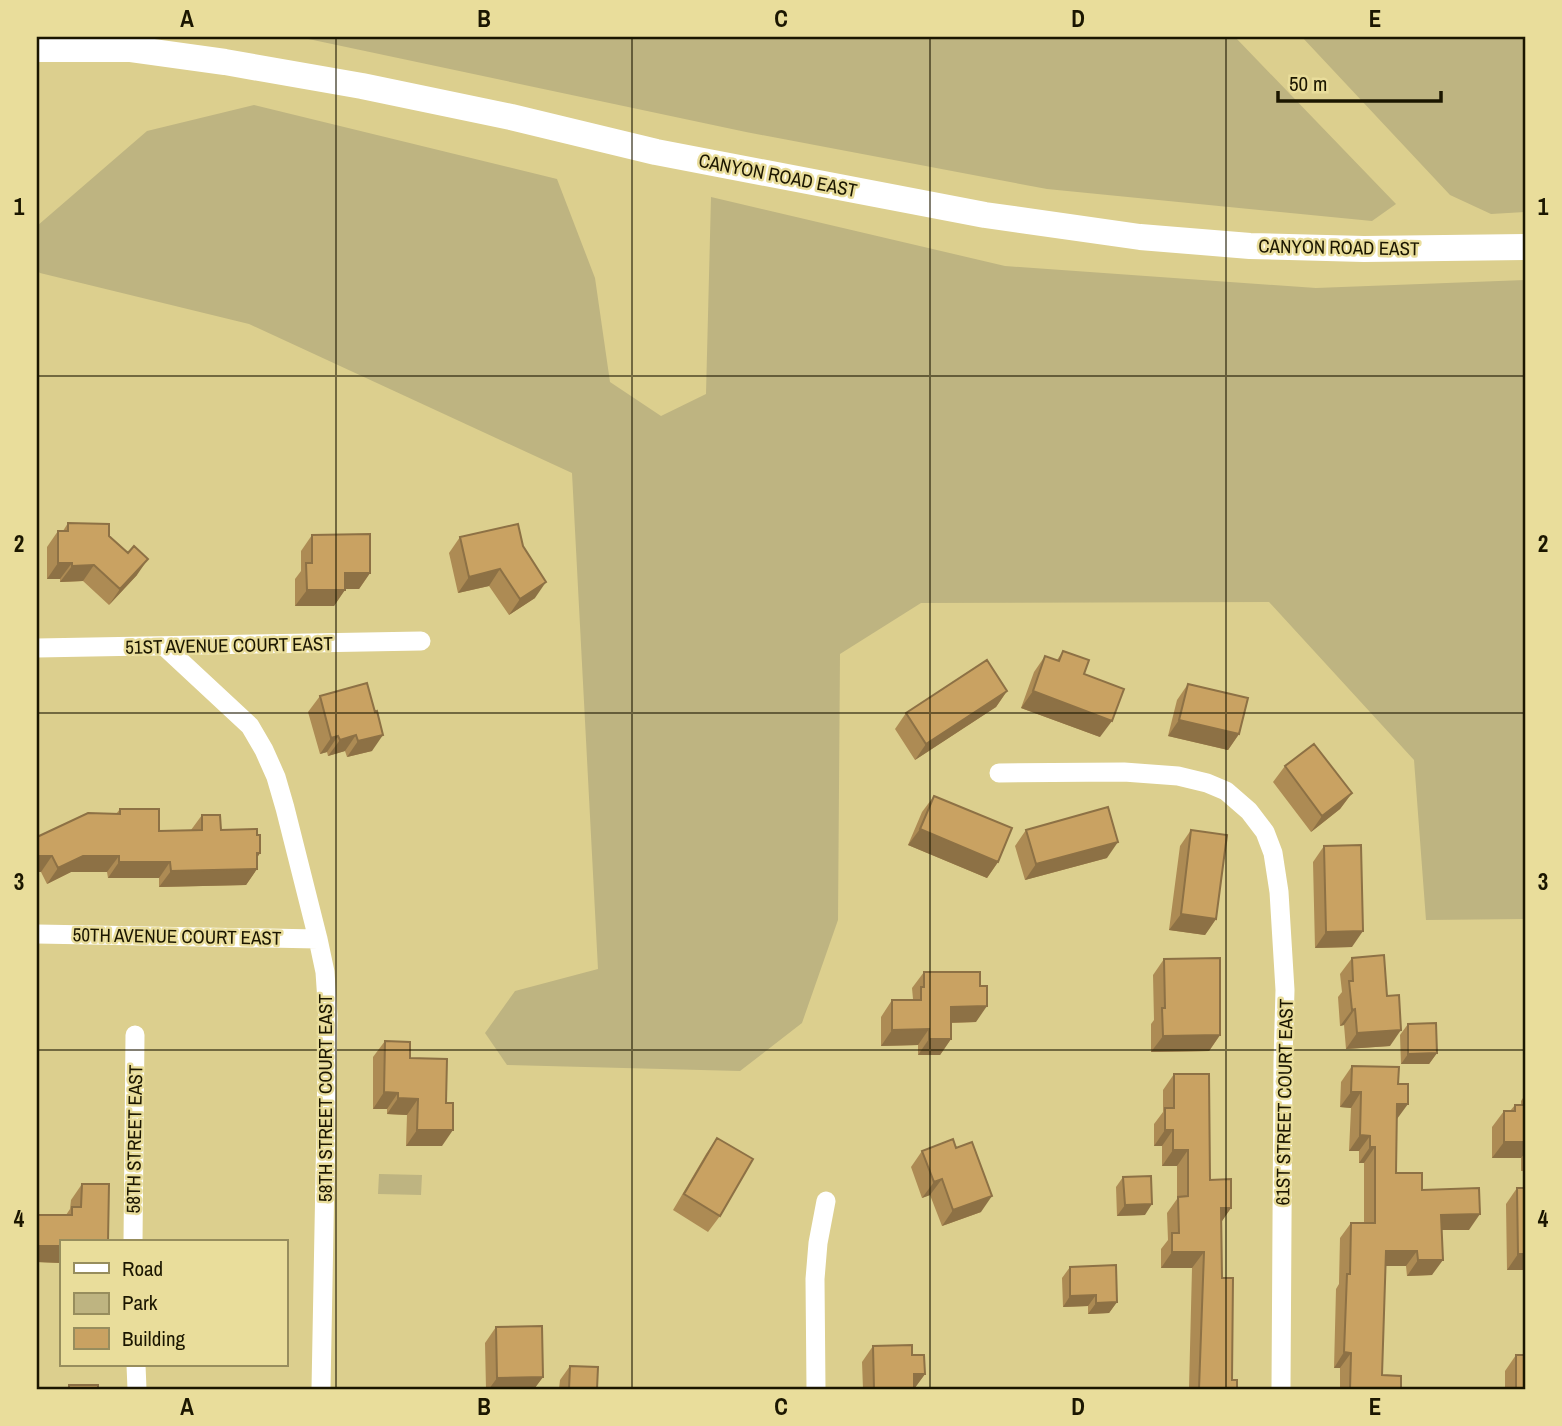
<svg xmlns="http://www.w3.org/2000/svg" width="1562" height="1426" viewBox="0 0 1562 1426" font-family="'Archivo Narrow',sans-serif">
<rect width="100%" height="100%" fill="#dccf8e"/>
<path fill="#beb481" d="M299 37H1235L1396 204 1372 221 1047 189 746 132Z
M1302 37H1522L1525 39V212L1491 214 1450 195Z
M254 105 557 179 595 278 610 382 661 416 706 394 711 197 1005 266 1316 288 1525 280V919L1426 920 1414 760 1269 602 921 603 840 654 838 920 802 1023 740 1071 507 1065 485 1033 515 991 598 969 572 473 249 324 40 273 37 270V226L147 131Z
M379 1174 422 1175 421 1195 378 1194Z"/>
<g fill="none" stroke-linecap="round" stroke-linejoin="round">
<path stroke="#fff" stroke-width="19" d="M164 646 250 726 264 750 276 777 285 808 318 939 325 972 328 1016 321 1389
M37 648 421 641
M999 773 1124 772 1178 776 1207 783 1226 791 1249 811 1265 832 1273 853 1279 892 1285 990 1283 1061 1281 1389
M37 934 318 939
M133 1242 135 1035
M136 1365 137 1389
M816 1389 815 1279 818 1243 826 1201"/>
<path stroke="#fff" stroke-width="26" d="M37 49H131L225 62 362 86 511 117 656 152 985 215 1140 237 1250 246 1364 249 1525 247"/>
</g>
<path fill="#ad8b54" d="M68 523 109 536 137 575 109 605 83 581 60 582V579H47V547L58 531H63Z
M312 535 370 573 359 589H345L334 606H295V579L301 571V551Z
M460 537 535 598 509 615 489 586 458 593 449 553Z
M1063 651 1084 674 1100 737 1021 708 1034 672 1045 656 1057 660Z
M1188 684 1239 734 1228 750 1168 736 1177 700Z
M1007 691 996 707 915 760 895 729 906 713Z
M320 696 375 712 372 751 347 757 345 751 328 756 327 752 320 754 308 712Z
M1285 766 1352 793 1340 809 1311 832 1273 782Z
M934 796 998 862 987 878 908 845 922 812Z
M120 809 159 831 191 830 202 815 221 830 257 835 260 853 257 858V869L246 885 159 887V878H108L107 872H71L47 884 41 872H37V837L116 814Z
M1026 830 1107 858 1025 880 1015 846Z
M1191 830 1216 919 1205 935 1169 930 1180 846Z
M1324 846 1352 947 1315 948 1313 862Z
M1352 958 1390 1046 1346 1049 1344 1025 1340 1026 1338 997 1342 992 1340 974Z
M1164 959 1220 1035 1209 1051 1151 1052V1024L1154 1020 1153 975Z
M924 972 976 1022 951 1023V1039L940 1055H918V1045L881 1046V1017L892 1000H912L913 999 912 988Z
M1408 1024 1437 1053 1429 1064H1401L1400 1035Z
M385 1041 410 1058 442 1146H406L407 1115 387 1114V1109H373V1057Z
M1352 1066 1397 1119 1396 1173 1422 1190 1469 1230H1441L1432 1275 1407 1276 1406 1266H1385L1382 1375 1401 1389H1340V1368H1334L1336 1289 1339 1284 1340 1238 1351 1223H1364V1163H1359V1151H1349L1351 1108 1340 1107 1341 1082Z
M1174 1074 1210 1180 1231 1208 1221 1222 1222 1278 1232 1380 1237 1389H1189L1192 1268H1161V1249L1168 1240 1167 1213 1177 1199V1166H1162V1146H1154V1124L1163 1112V1090Z
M1525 1095V1171H1521V1158H1492V1127L1504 1111H1510L1515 1105H1521V1101Z
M717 1138 720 1216 708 1232 673 1210 706 1154Z
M922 1151 981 1212 942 1226 930 1195 922 1198 911 1167Z
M1123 1177 1145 1215 1117 1216 1116 1187Z
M82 1184H109L61 1242V1263L37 1262V1215H66L70 1209 71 1200Z
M1517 1188H1525V1270H1507L1506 1204Z
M1070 1267 1117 1302 1109 1313 1088 1314V1306L1063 1307 1062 1278Z
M496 1327 543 1377 534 1389H486L485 1343Z
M873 1346 912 1355 925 1374 914 1389H863L862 1362Z
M1525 1346V1389H1505V1371L1516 1355H1524L1523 1349Z
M570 1366 597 1389H559L560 1380Z"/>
<path fill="#8d7145" d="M148 559 137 575 109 605 120 589Z
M58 563H72L60 579H47Z
M94 565 83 581 60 582 72 566Z
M500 569 489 586 458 593 469 577Z
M345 573H370L359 589H333Z
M546 582 535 598 509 615 520 599Z
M307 590H345L334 606H295Z
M1007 691 996 707 915 760 926 744Z
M1033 691 1112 721 1100 737 1021 708Z
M1179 720 1239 734 1228 750 1168 736Z
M356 735 345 751 328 756 340 740Z
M383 735 372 751 347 757 358 741Z
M338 736 327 752 320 754 331 738Z
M1352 793 1340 809 1311 832 1322 816Z
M920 829 998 862 987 878 908 845Z
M1118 842 1107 858 1025 880 1036 864Z
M257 853H260L249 869H257L246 885 159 887 171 871Z
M37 856H52L41 872H37Z
M83 856H119L107 872H71L47 884 58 868Z
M119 862H170L159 878H108Z
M1181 914 1216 919 1205 935 1169 930Z
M1363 931 1352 947 1315 948 1326 932Z
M987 1006 976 1022 940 1023 951 1007Z
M1355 1009 1344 1025 1340 1026 1352 1010Z
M929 1029 918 1045 881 1046 892 1030Z
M1401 1030 1390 1046 1346 1049 1357 1033Z
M1220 1035 1209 1051 1151 1052 1163 1036Z
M929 1039H951L940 1055H918Z
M1437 1053 1429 1064H1401L1408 1054Z
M384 1092 398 1093 387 1109H373Z
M1351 1092H1361L1351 1108 1340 1107Z
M398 1098 418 1099 407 1115 387 1114Z
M1397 1104H1408L1397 1119Z
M417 1130H453L442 1146H406Z
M1165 1130H1173L1162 1146H1154Z
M1360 1135 1370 1136 1359 1151H1349Z
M1504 1142H1525V1153L1521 1158H1492Z
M1370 1147H1375L1364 1163H1359Z
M1173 1150H1188L1177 1166H1162Z
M942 1179 930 1195 922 1198 934 1182Z
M992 1196 981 1212 942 1226 953 1210Z
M1152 1204 1145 1215 1117 1216 1125 1205Z
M1221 1208H1231L1220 1224Z
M1480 1214 1469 1230H1430L1441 1215Z
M37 1246H61V1263L37 1262Z
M1386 1251H1417L1406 1266H1375Z
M1172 1252H1204L1192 1268H1161Z
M1518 1254H1525V1270H1507Z
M1418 1260H1443L1432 1275 1407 1276Z
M1096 1295 1088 1306 1063 1307 1070 1296Z
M1117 1302 1109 1313 1088 1314 1096 1303Z
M1344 1352 1351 1353 1340 1368H1334Z
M914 1374H925L914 1389Z
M543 1377 534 1389H489L497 1378Z"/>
<path fill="#c9a262" stroke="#8d7145" stroke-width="2" d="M68 523 109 524V536L128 553 134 546 148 559 120 589 94 565 72 566V563H58V531H68Z
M518 524 523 546 546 582 520 599 500 569 469 577 460 537Z
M370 534V573H345V590H307L306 563H312V535Z
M1063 651 1089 660 1084 674 1124 689 1112 721 1033 691 1045 656 1059 661Z
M987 660 1007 691 926 744 906 713Z
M367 683 375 712 377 711 383 735 358 741 356 735 340 740 338 736 331 738 320 696Z
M1188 684 1248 698 1239 734 1179 720Z
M1314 744 1352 793 1322 816 1285 766Z
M934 796 1012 828 998 862 920 829Z
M1108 807 1118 842 1036 864 1026 830Z
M120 809H159V831L202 830V815H220L221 830 257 829V835H260V853H257V869L171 871 170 862H119V856H83L58 868 52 856H37V837L88 813 120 814Z
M1191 830 1227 835 1216 919 1181 914Z
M1361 845 1363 931 1326 932 1324 846Z
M1384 955 1387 996 1399 995 1401 1030 1357 1033 1355 1009 1352 1010 1349 981H1353L1352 958Z
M1220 958V1035L1163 1036 1162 1008H1165L1164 959Z
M924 972H980V986H987V1006L951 1007V1039H929V1029L892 1030V1000H921V987H924Z
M1436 1023 1437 1053 1408 1054V1024Z
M385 1041 410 1042V1058L447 1059 446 1103H453V1130H417L418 1099 398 1098V1093L384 1092Z
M1352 1066 1399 1067 1398 1084H1408V1104H1397L1396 1173H1422V1190L1479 1188 1480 1214 1441 1215 1443 1260H1418L1417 1251H1386L1382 1375 1401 1376V1389H1350L1351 1353 1344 1352 1347 1274H1350L1351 1223H1375V1147H1370V1136L1360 1135 1361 1092H1351Z
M1174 1074H1209L1210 1180 1231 1179V1208H1221L1222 1278H1233L1232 1380H1237V1389H1199L1204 1252H1172V1233H1179L1178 1197 1188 1196V1150H1173V1130H1165V1108H1174Z
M1515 1105H1525V1142H1504V1111H1515Z
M717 1138 753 1159 720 1216 684 1194Z
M953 1139 956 1148 972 1142 992 1196 953 1210 942 1179 934 1182 922 1151Z
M1151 1176 1152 1204 1125 1205 1123 1177Z
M82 1184H109L108 1242H61V1246H37V1215H72V1207H81Z
M1517 1188H1525V1254H1518Z
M1116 1265 1117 1302 1096 1303V1295L1070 1296V1267Z
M542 1326 543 1377 497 1378 496 1327Z
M912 1345V1355H924L925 1374H914V1389H874L873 1346Z
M1516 1355H1525V1389H1516Z
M570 1366 598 1367 597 1389H569Z
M69 1385H98V1389H69Z"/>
<path fill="none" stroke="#1b1600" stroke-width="2" stroke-opacity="0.55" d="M336 37V1389M632 37V1389M930 37V1389M1226 37V1389M37 376H1525M37 713H1525M37 1050H1525"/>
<g text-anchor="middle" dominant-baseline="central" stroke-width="5" stroke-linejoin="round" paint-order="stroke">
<g font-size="19" fill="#1b1600" stroke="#e9dd9b">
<text transform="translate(778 175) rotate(11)">CANYON ROAD EAST</text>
<text transform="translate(1339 247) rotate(1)">CANYON ROAD EAST</text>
<text transform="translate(229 645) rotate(-1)">51ST AVENUE COURT EAST</text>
<text transform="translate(177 936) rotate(1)">50TH AVENUE COURT EAST</text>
<text transform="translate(325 1098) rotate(-90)">58TH STREET COURT EAST</text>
<text transform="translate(1284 1102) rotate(-89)">61ST STREET COURT EAST</text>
<text transform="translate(134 1139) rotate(-89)">58TH STREET EAST</text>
</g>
</g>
<rect width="1562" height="1426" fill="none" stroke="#e9dd9b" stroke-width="77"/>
<rect x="60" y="1240" width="228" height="126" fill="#e9dd9b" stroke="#978d5d" stroke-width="2"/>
<rect x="74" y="1263" width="35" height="10" fill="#ffffff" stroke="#978d5d" stroke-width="2"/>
<text x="122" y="1276" font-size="21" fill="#1b1600">Road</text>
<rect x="74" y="1293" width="35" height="21" fill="#beb481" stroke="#978d5d" stroke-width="2"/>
<text x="122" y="1310" font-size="21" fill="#1b1600">Park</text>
<rect x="74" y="1328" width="35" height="21" fill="#c9a262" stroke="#978d5d" stroke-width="2"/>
<text x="122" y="1346" font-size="21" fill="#1b1600">Building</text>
<path d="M1278 91v10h163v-10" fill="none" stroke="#1b1600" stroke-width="3.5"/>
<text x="1289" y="91" font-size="21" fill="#1b1600" stroke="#e9dd9b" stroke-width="5" paint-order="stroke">50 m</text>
<rect x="38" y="38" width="1486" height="1350" fill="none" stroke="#1b1600" stroke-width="2.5"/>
<g font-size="23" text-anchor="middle" font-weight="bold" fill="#1b1600">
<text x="187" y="27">A</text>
<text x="484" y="27">B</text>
<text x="781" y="27">C</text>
<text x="1078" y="27">D</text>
<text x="1375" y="27">E</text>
<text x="19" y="215">1</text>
<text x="1543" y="215">1</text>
<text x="19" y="552">2</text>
<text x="1543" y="552">2</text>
<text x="19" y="890">3</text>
<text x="1543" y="890">3</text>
<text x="19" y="1227">4</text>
<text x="1543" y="1227">4</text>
<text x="187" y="1415">A</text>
<text x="484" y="1415">B</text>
<text x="781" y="1415">C</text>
<text x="1078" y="1415">D</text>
<text x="1375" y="1415">E</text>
</g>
</svg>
